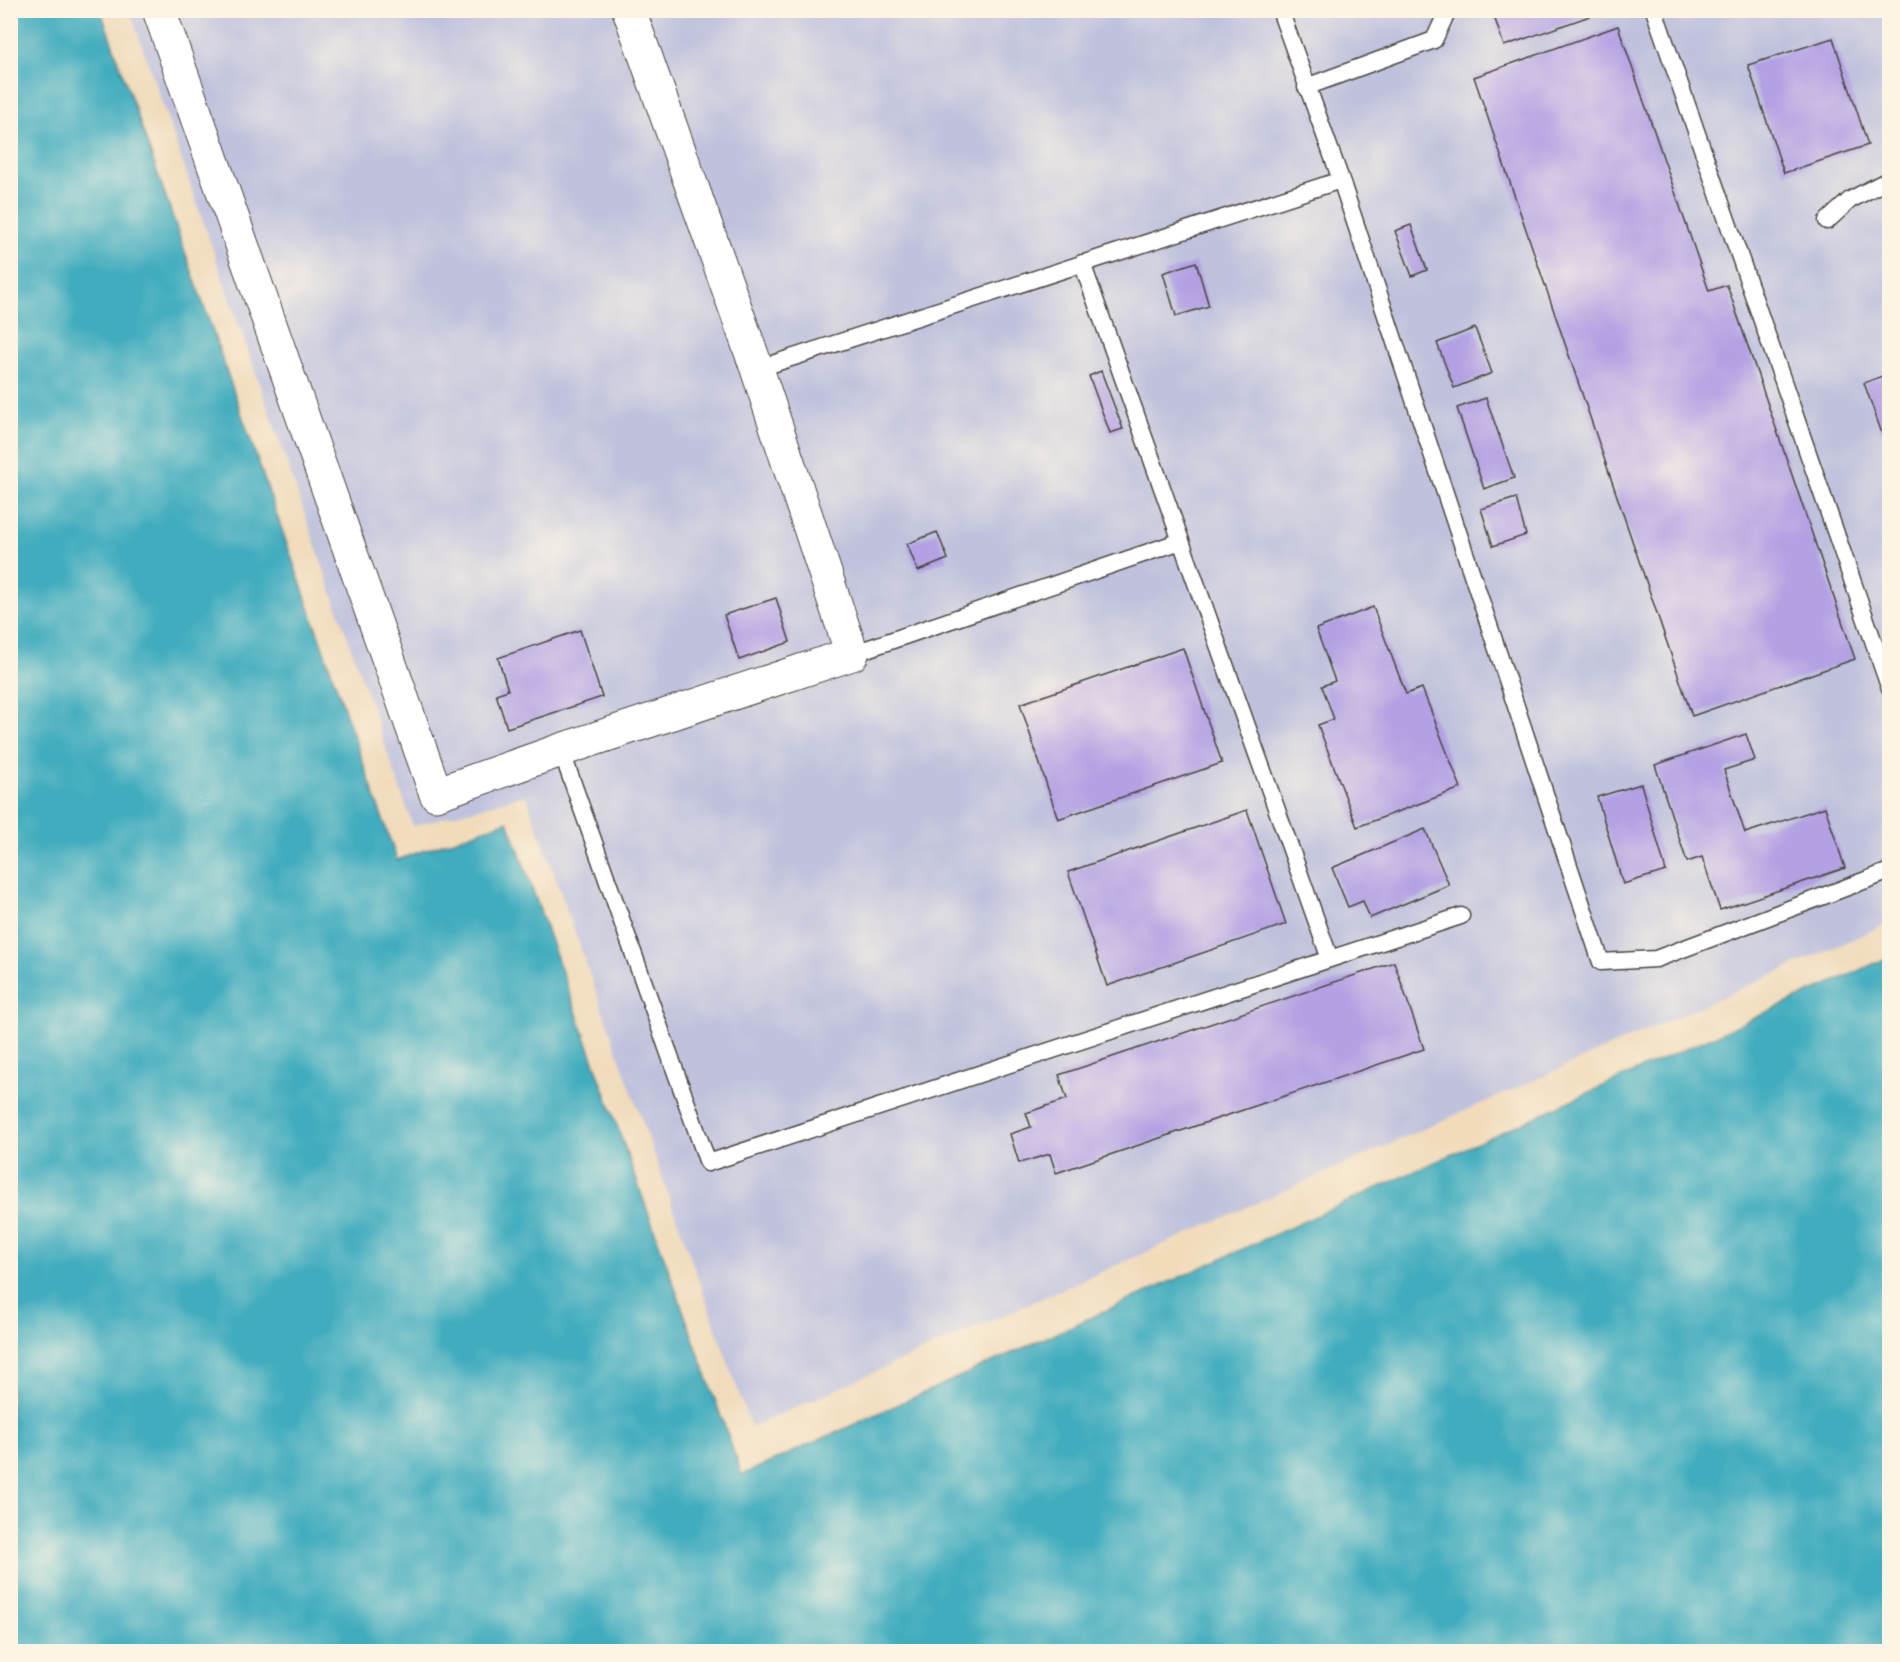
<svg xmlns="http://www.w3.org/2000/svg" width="1900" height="1662" viewBox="0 0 1900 1662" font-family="Itim,sans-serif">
<rect width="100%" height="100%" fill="#fcf5e5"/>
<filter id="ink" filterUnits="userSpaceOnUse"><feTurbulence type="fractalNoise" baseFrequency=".0167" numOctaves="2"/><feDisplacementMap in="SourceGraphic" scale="12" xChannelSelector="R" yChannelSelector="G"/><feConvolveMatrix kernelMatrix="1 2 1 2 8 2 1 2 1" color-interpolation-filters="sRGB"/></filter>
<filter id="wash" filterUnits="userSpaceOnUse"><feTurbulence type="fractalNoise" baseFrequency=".008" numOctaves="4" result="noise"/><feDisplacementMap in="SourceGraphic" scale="24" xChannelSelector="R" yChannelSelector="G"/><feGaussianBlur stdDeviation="1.35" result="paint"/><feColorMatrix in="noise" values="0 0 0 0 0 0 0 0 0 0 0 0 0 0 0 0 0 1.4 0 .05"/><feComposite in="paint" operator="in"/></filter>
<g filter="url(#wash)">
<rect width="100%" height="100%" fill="#f1dbbb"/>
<path fill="#c0c2dd" d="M130 11H1889V923L751 1427 526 795 413 826Z"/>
<path fill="#3facbe" stroke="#356c74" stroke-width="1.5" d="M11 10 101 11 397 860 508 821 742 1475 1889 957V1651H11Z"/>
<g id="blocks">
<path fill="#b3a1e3" d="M1492 10H1588L1590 16 1504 46Z
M1618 26 1709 291 1727 285 1855 659 1692 716 1474 77Z
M1833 38 1868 145 1784 173 1748 65Z
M1411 225 1427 270 1412 276 1395 231Z
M1196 262 1209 306 1176 316 1163 273Z
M1475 328 1492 373 1454 388 1437 343Z
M1101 371 1123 429 1110 433 1089 376Z
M1890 373V453H1889L1864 383Z
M1486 398 1514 478 1484 489 1457 408Z
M1516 498 1526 535 1493 546 1481 509Z
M937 532 948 559 918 571 907 544Z
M776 598 790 642 739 660 724 615Z
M1373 607 1406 694 1422 688 1461 788 1357 827 1318 725 1334 719 1322 686 1335 681 1316 629Z
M580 630 602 697 507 728 496 694 508 690 498 658Z
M1183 648 1222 763 1058 819 1020 704Z
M1746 734 1755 760 1724 770 1745 833 1825 807 1845 868 1720 910 1702 857 1687 862 1655 765Z
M1641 784 1666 871 1623 884 1597 797Z
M1247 810 1286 924 1107 986 1068 872Z
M1425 829 1449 885 1370 918 1363 901 1348 907 1332 868Z
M1394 962 1424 1049 1056 1173 1050 1154 1019 1163 1010 1134 1031 1127 1026 1113 1067 1099 1059 1075Z"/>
</g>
</g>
<g filter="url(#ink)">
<use href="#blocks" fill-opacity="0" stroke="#494541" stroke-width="1.5"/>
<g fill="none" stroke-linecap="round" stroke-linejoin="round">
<defs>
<path id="lane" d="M1280 10 1341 180 1601 962 1656 959 1890 871
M1654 10 1890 689
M1306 87 1434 40 1448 10
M1827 221 1850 200 1890 179
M757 369 1341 180
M1181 541 1330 959
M852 654 1181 541 1082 263
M561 750 708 1163 1461 916"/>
<path id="secondary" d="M159 10 436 794 561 750 852 654 757 369 629 10"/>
</defs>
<use href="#lane" stroke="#494541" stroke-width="19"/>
<use href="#secondary" stroke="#494541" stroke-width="35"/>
<use href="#lane" stroke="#fff" stroke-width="16"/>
<use href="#secondary" stroke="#fff" stroke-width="33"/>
</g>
</g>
<rect width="1900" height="1662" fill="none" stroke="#fcf5e5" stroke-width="36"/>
</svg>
